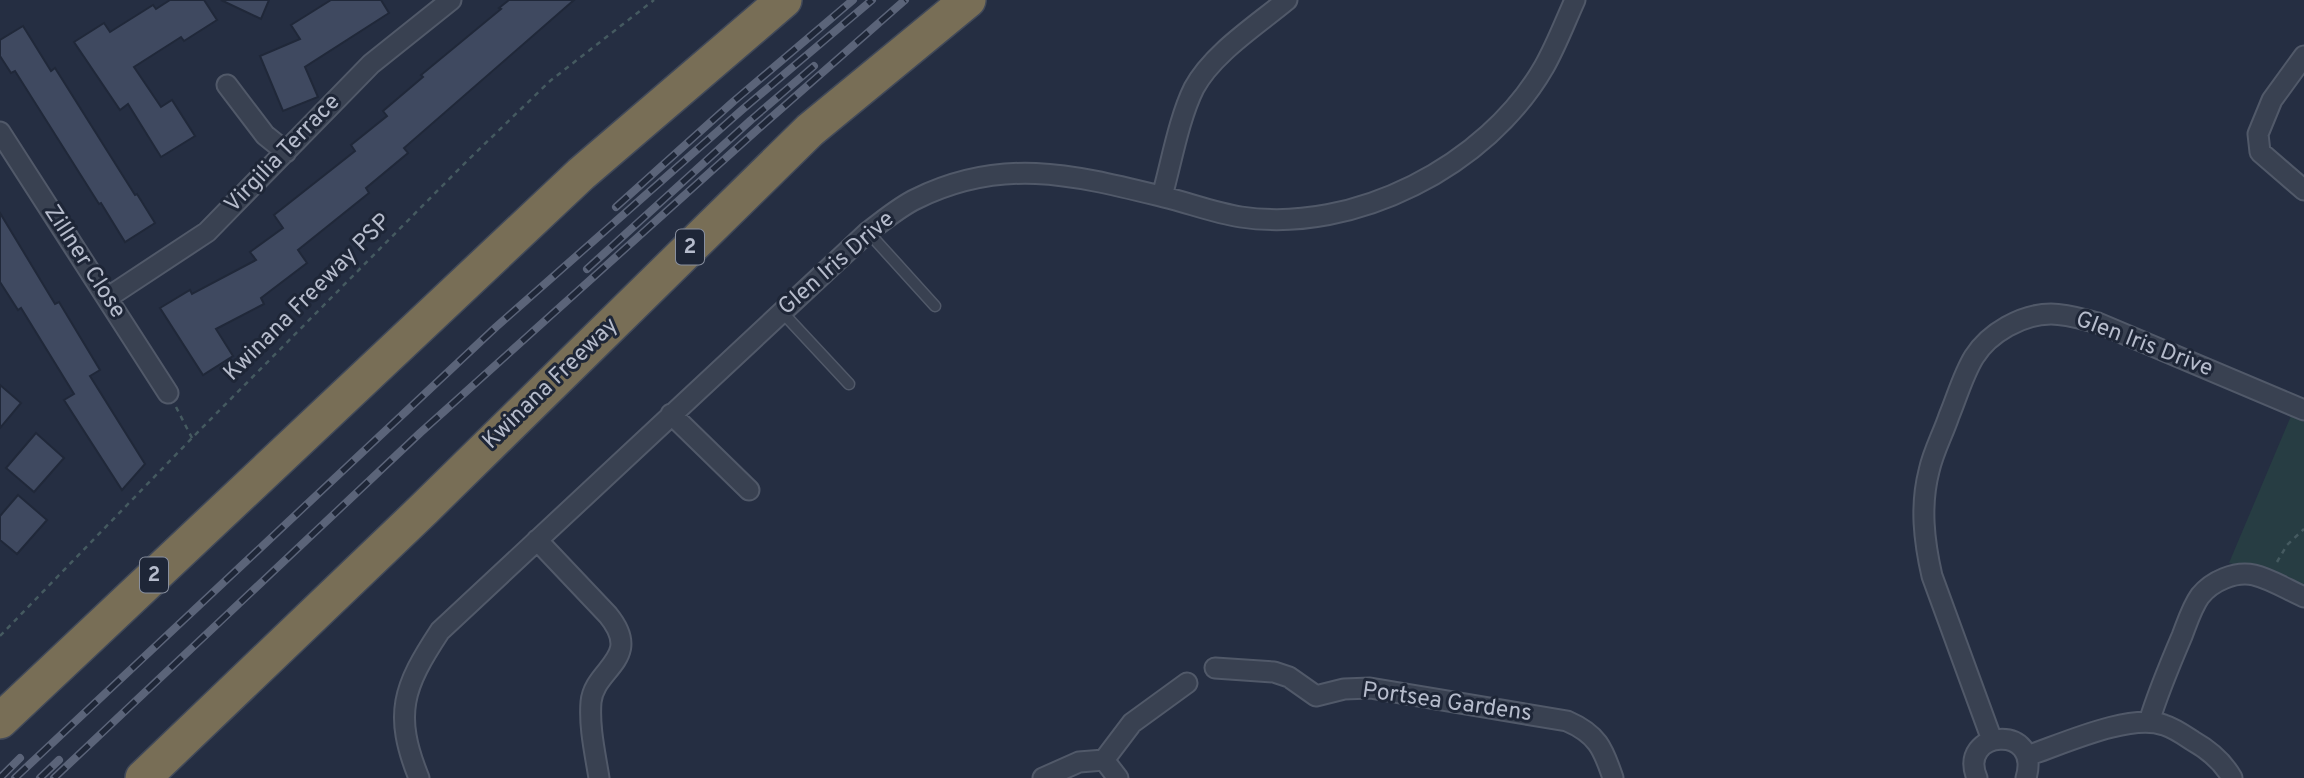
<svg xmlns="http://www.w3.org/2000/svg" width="2304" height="778" viewBox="0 0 2304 778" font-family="Overpass,sans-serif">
<rect width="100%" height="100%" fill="#252e42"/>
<path fill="#273d43" d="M2291 416 2304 422V586L2289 577 2229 563Z"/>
<path fill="#3f4960" stroke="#202839" stroke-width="2" d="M170 0H204L217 20 184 41 181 37 134 67 161 107 172 100 195 136 161 157 128 104 120 110 74 42 104 23 110 32 153 5 156 9Z
M221 0H269L261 19Z
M331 0H381L389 13 305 67 318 97 283 111 260 56 300 39 291 25Z
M509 0H574L404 148 408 153 366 188 369 193 298 250 307 263 261 298 264 304 216 329 233 356 203 375 160 308 190 290 192 294 256 260 250 252 283 228 274 215 355 151 351 145 387 116 383 111 423 77 421 75 501 9 499 8Z
M23 26 51 71 55 68 135 195 137 194 155 223 125 242 101 203 99 204 15 71 11 73 0 56V40Z
M0 213 55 304 59 302 100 370 90 376 145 464 122 490 64 400 74 394 21 308 18 310 0 282Z
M0 385 21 403 0 428Z
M36 433 64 458 34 492 6 468Z
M18 495 47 520 17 554 0 540V516Z"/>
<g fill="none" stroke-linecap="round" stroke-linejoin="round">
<defs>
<path id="service" d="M868 232 935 306
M782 312 849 384"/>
<path id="minor" d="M2304 56 2272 100 2258 134 2260 152 2304 190
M227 85 265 135 286 152
M0 132 168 393
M1162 196C1171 164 1179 118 1194 88 1213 53 1257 25 1287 0
M107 298 207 232 371 64 451 0
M671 414 749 490
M537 540 608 615C644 659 594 668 591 702 589 727 595 753 599 778
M1215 668 1274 672 1289 677 1316 696 1344 689 1370 688 1567 721C1597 734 1603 748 1613 778
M2149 722C2158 692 2170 664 2182 636 2187 623 2192 607 2200 596 2212 581 2235 571 2254 575 2271 579 2288 590 2304 597
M1992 740 1932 576C1924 541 1920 506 1929 471 1933 452 1943 434 1949 416 1957 397 1963 375 1974 357 1989 333 2022 314 2051 314 2067 314 2082 319 2098 323L2304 410
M2027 756C2063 744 2129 713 2164 725 2174 728 2184 735 2193 741 2209 750 2223 762 2232 778
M1104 760 1132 723 1187 683
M1104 760 1118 778
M419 778C393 714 403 687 440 631L868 232C883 221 899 207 916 199 1003 156 1074 175 1164 197 1189 203 1215 213 1241 217 1354 234 1487 166 1544 67 1556 46 1565 22 1575 0
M1043 778 1079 762 1104 760
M1977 778C1957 730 2042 723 2026 778"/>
<path id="motorway" d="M0 721 581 174 784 0
M143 778 424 509 810 130 968 0"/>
</defs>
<use href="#service" stroke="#515969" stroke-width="13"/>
<use href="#minor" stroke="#515969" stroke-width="23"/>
<use href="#motorway" stroke="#414959" stroke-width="38"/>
<path stroke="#455a60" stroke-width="2.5" stroke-dasharray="5 5" stroke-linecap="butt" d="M176 407 192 438
M2277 562 2287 545 2304 529
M0 636 192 438 467 161 550 81 654 0"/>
<use href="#service" stroke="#394151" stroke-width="10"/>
<use href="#minor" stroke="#394151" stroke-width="19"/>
<use href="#motorway" stroke="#786e56" stroke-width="35"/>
<defs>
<path id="rail" d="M616 207 734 101 853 0
M587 269 751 120 814 66
M0 778 20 758
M15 778 496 327 743 109 872 0
M40 778 59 760
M54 778 420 433 757 130 905 0"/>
</defs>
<use href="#rail" stroke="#5b6479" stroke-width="8"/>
<use href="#rail" stroke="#1e2637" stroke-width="5" stroke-dasharray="16" stroke-linecap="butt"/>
</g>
<g text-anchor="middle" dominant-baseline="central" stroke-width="6" stroke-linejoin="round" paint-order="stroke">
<g fill="#1e2637" stroke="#888f9f" stroke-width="2">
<rect x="676" y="229.5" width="28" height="35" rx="5"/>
<rect x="140" y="557.5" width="28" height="35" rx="5"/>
</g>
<g font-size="21" font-weight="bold" fill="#b6bccc">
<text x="690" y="247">2</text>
<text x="154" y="575">2</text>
</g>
<g font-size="23" fill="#b6bccc" stroke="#1e2637">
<text transform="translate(283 154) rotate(-46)">Virgilia Terrace</text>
<text transform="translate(84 262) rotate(57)">Zillner Close</text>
<text transform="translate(837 264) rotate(-41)">Glen Iris Drive</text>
<text transform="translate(308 298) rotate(-45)">Kwinana Freeway PSP</text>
<text transform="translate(2144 345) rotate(21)">Glen Iris Drive</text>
<text transform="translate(551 384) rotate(-44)">Kwinana Freeway</text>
<text transform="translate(1447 703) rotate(8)">Portsea Gardens</text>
</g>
</g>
</svg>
